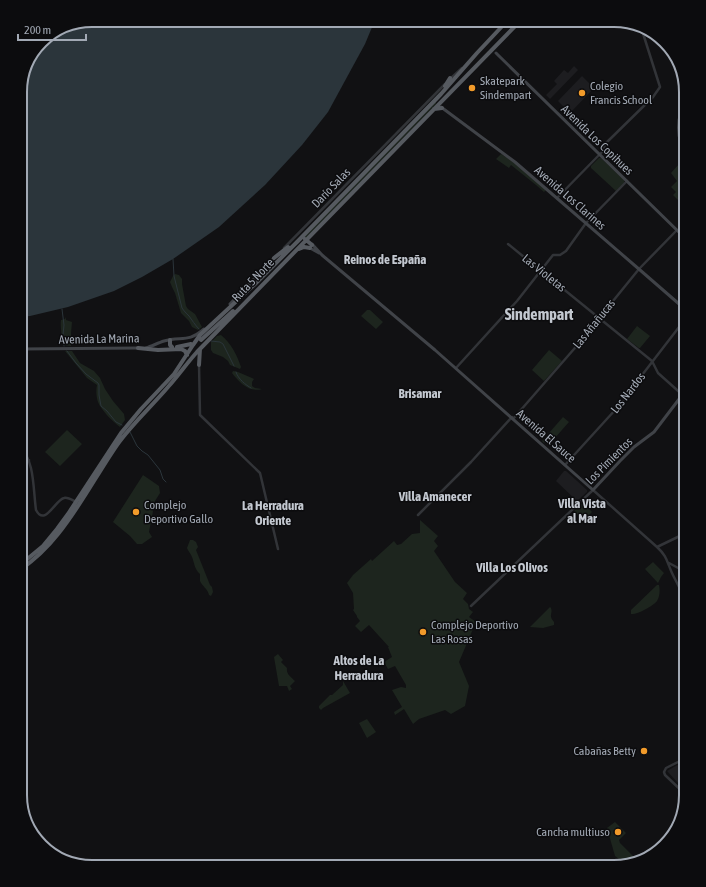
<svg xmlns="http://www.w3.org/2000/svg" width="706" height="887" viewBox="0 0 706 887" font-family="'Asap Condensed',sans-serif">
<rect width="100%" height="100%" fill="#111113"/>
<path fill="#1d1d20" d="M574 66 578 70 550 99 546 95 557 84 554 81 564 70 568 73Z
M582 76 594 88 570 113 558 101Z
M564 471H566L587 490V492L578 500H576L556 481Z
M686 760V782L680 785 667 771Z"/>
<path fill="#1d251e" d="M436 101V104L305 239 303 238Z
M501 154 514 162 546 190 544 192 536 185 511 165 509 168 496 159Z
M599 158H601L624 180V183L616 191 591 168V166Z
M679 164 686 185V193L678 200 673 195 676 192 671 187 677 181 671 173Z
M175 274 179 275 182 279V284L186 306 188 309 195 314 202 327 198 330 192 327 189 321 181 313 175 293 172 287 170 282 173 276Z
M367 310H370L383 322 376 329 361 316Z
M66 317V320L72 322 71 333V346L63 345C62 339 60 325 61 320L65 319Z
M637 326 650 336 640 348H639L627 339Z
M221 335C231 343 237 355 241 367L240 369 230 365 228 361 223 357 213 353 211 350V342L217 336Z
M549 350 562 361 544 381 532 370Z
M65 351H72L80 363 94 371 100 378 105 389 113 401 124 414 125 420 120 427C113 422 101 410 98 402 96 396 96 390 97 385L87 378Z
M233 371 238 372 252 378 254 379 252 382V386L255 388 262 389C249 393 239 382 232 373Z
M563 417 569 422 554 439 551 436 544 443 542 441Z
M67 430 82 444 60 466 45 452Z
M143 475 159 486 160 493 155 501 149 532 152 537 142 544H137L130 536 113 522Z
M582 503H584L592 512 583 521 574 511Z
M420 520 438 536 434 541 438 546 434 551 455 582 467 593 463 599 468 604 469 609 473 612 469 617 476 622 459 662 469 686 465 706 451 714 445 710 419 719 413 724 404 709 395 715 394 712 402 707 392 690 401 687 406 688V685L395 666 388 669 384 662 392 657 388 647H389L369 625 361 632 355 626 360 621 357 617V616L353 610 354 609 353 593 347 583 353 575 371 559 372 561 394 541 397 545 401 544 412 534 420 533Z
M190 540H193L196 542 198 547 196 550 210 585 212 587 213 592 211 596 209 595C208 589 202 586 200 581 200 578 200 576 200 574 194 568 195 565 192 557 191 554 188 551 187 548Z
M653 562 664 573 661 577 658 583 645 569Z
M657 585H659C660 590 660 596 657 601 653 606 637 615 631 614V610Z
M550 607 551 608C553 614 548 615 554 622V625L543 628 530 627Z
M278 654 283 660 281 662 287 668C286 674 291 677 295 681L290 686 292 689 289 691 287 686H279L274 657Z
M343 681 350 693 323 708 321 710 319 708V706L330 695H332L343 685Z
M367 719 376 732 367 738 359 723Z
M615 822 626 833 619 840 620 843 637 860 622 865 619 859 615 856 607 828Z"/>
<path fill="#2b353b" d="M92 20H375L365 44 328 112 302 145 265 185 219 227 173 259 142 277 114 291 68 307 30 316 20 317V87L28 60 44 38Z"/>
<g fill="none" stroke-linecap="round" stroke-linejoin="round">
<path stroke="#2b353b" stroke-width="1" d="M173 259 174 276 182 308C184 311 186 313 189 316 192 320 195 325 199 329
M62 309 64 325 63 335 64 346
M211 341 220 342 223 344 234 366
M67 351 76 363 86 374 98 383 99 385V395L101 406 107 411 116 422 122 425
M236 372C238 379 246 385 251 388
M130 432 137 446 142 451 148 455 160 470 163 479 166 482"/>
<path stroke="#323438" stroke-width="2.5" d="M450 79 462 68
M557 198 601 153 603 151 605 144 653 97 660 87 641 27
M508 244 652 361 658 373 686 398
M284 248 445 84
M199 364 200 415 260 473 278 549
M456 368 517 301 553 255H560L566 251 586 223 627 181
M513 419 574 349 639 269 677 230
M20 446C35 462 33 489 36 510 45 527 55 500 64 498 68 497 72 500 76 502
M20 464 29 460
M565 465 626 398 639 379 686 318
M418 515 471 462 512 417
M657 547 686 533
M669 563 680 569H686
M471 606 593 490 657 547C667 556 667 562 672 573 676 582 682 590 683 599 686 615 680 632 681 649 681 656 683 663 686 670
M686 795 665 775 664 772 666 768 686 758"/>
<path stroke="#404348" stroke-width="3" d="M496 53 498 55 686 239
M441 107 515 162 640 270 686 310
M312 244 322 255 435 350 593 490 620 461 634 447 654 432 686 390
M310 248 319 253
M230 304 274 258
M146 348C152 346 158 343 164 341 181 336 188 343 204 329
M20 349 138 348"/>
<path stroke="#565a60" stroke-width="4" d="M506 23 516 20
M445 86 450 78
M434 109 442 108
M305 239 312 245
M299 249 304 247 310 248
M274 258 288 247
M170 340V345L172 347
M201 340 233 311
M177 347 191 344
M138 348 158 350 181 349 185 351 187 355
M199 365 200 349
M20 565 43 546 57 529 68 514 121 433 141 409 174 374 193 345 200 335 255 284 298 241 441 94 477 53 508 20
M20 570C34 560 47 548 58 534 80 507 97 474 117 445 132 424 151 407 168 387 178 376 187 363 197 352L521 20"/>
<defs>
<path id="rail" d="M686 97C676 116 676 139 686 159"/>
</defs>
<use href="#rail" stroke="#494c51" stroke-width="2.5"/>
<use href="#rail" stroke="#0c0c0e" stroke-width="1" stroke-dasharray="3" stroke-linecap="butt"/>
</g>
<g fill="#f29b2a" stroke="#0c0c0e" stroke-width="1.5">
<circle cx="472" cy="88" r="4"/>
<circle cx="582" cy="93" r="4"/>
<circle cx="136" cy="512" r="4"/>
<circle cx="423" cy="632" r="4"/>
<circle cx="644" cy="751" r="4"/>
<circle cx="618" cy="832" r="4"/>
</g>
<g text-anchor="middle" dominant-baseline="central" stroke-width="3" stroke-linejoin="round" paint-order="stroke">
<g font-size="12" fill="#a2a9b4" stroke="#0c0c0e" text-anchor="start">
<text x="480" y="81">Skatepark<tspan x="480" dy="14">Sindempart</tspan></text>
<text x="590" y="86">Colegio<tspan x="590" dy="14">Francis School</tspan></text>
<text x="144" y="505">Complejo<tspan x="144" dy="14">Deportivo Gallo</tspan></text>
<text x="431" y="625">Complejo Deportivo<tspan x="431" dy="14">Las Rosas</tspan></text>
<text x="636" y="751" text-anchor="end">Cabañas Betty</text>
<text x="610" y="832" text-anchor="end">Cancha multiuso</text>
</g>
<g font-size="12" fill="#a2a9b4" stroke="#0c0c0e">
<text transform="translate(597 140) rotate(44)">Avenida Los Copihues</text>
<text transform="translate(331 188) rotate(-46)">Darío Salas</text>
<text transform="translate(570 198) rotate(41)">Avenida Los Clarines</text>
<text transform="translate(544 273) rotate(39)">Las Violetas</text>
<text transform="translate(253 280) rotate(-46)">Ruta 5 Norte</text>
<text transform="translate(594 324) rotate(-51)">Las Añañucas</text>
<text transform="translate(99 339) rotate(-1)">Avenida La Marina</text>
<text transform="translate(628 393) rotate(-52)">Los Nardos</text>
<text transform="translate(546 436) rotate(41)">Avenida El Sauce</text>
<text transform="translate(609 461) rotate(-45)">Los Pimientos</text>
</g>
<g font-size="13" font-weight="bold" fill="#c3c8d0" stroke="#0c0c0e">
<text x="385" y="259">Reinos de España</text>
<text x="420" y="393">Brisamar</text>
<text x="435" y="496">Villa Amanecer</text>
<text x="582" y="503">Villa Vista<tspan x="582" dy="15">al Mar</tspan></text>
<text x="273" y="505">La Herradura<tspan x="273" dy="15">Oriente</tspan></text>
<text x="512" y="567">Villa Los Olivos</text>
<text x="359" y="660">Altos de La<tspan x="359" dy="15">Herradura</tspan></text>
</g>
<g font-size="16" font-weight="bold" fill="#c3c8d0" stroke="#0c0c0e">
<text x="539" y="314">Sindempart</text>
</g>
</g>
<path d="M0 0H706V887H0ZM92 27H614A65 65 0 0 1 679 92V795A65 65 0 0 1 614 860H92A65 65 0 0 1 27 795V92A65 65 0 0 1 92 27Z" fill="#0c0c0e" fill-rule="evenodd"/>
<path fill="none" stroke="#a2a9b4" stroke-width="2" d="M92 27H614A65 65 0 0 1 679 92V795A65 65 0 0 1 614 860H92A65 65 0 0 1 27 795V92A65 65 0 0 1 92 27Z"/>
<path d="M18 34v6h68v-6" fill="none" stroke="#a2a9b4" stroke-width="2"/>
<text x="24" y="34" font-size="12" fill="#a2a9b4" stroke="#0c0c0e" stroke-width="3" paint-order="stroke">200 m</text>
</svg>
